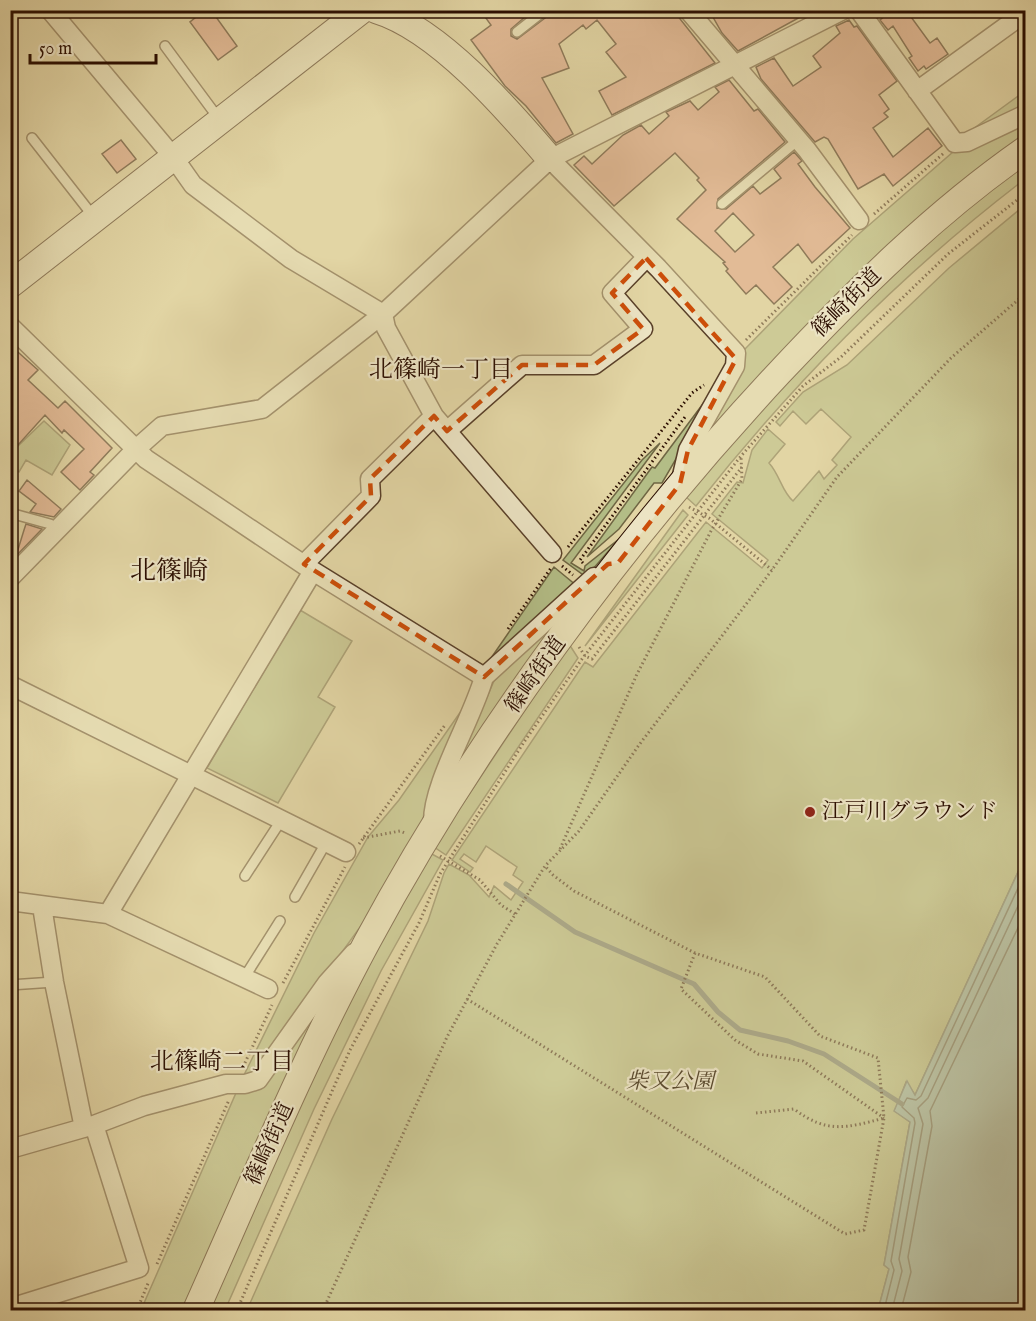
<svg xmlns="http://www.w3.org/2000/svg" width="1036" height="1321" viewBox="0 0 1036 1321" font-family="'IM FELL English','Noto Serif JP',serif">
<rect width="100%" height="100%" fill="#e2d5a4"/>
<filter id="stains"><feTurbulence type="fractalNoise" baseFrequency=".00333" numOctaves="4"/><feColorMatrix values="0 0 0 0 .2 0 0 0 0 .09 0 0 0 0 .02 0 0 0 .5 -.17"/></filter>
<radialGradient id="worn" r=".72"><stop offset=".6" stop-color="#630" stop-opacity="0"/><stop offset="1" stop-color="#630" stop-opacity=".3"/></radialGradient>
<path fill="#b3bd86" stroke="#6f6643" stroke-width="1.5" d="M1025 91V107L962 137Z
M1025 122V136L985 166 690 458 742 366 744 350 853 239 953 152 960 151Z
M1025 160V179C902 273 792 384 696 506L686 497 761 406 922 245Z
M1025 205V857L915 1095 906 1082 895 1111 910 1122 884 1265 889 1269 878 1310H247L332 1119 428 921 444 873 449 864 469 875 489 897 494 886 511 900 523 882 513 875 517 867 486 846 476 862 464 854 460 859 473 868 470 872 452 860 585 662 593 667 706 522 762 568 768 560 712 514 737 482 743 483 752 450 768 429 785 444 769 463C780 475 782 492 793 501L819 471 824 479 837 465 832 460 851 437 821 409 806 424 793 411 780 426 776 422 803 392 847 365 949 268Z
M726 373 662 483H654L619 529 587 557 652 467 655 468Z
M44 421 70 445 52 475 26 460 19 472 11 466V442L17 447Z
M660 443 571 563 584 571 585 566 619 539 586 577 563 560 642 460Z
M683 510 688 515 585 646Z
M554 567 577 586 489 661Z
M582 597 441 802 494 681Z
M300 610 352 641 318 697 335 707 278 803 207 768Z
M569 644 578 658 446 855 434 847Z
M473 694 428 802 418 837 386 891 255 1073 243 1077 314 933 368 837 399 800Z
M430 853 443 860 381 971 314 1109 225 1310H208L300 1100 366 965Z
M335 985 189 1310H141L236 1093Z"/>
<path fill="#96b7ae" stroke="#6b7368" stroke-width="1.5" d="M1025 857V1310H878L889 1269 884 1265 910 1122 894 1111 907 1081 915 1095Z"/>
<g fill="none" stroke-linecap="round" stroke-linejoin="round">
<path stroke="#606257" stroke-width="1.5" d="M884 1310 894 1270 891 1261 915 1123 914 1118 902 1107 907 1098 916 1100 921 1096 1026 871
M892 1310 902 1271 899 1259 923 1124 918 1108 928 1098 1026 889
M901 1310 911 1272 908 1257 932 1126 930 1111 1026 911"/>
<path stroke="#6b7368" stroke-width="5" d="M506 884 575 932 694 984 718 1012 740 1030 788 1041 824 1054 902 1104"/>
</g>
<path fill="#e39b86" stroke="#2b0e00" stroke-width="1.5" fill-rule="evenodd" d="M205 10H211L237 46 218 60 190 22Z
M480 10H533L511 29V36L517 39 549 15 552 10H673L715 63 612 115 599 91 626 77 606 52 616 44 597 20 586 29 583 25 559 44 569 68 542 78 573 134 556 143 526 106 505 86 471 40 491 25Z
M709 10H813L738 51 722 33Z
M893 10H906L930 43 937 38 948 54 926 69 924 66 918 71 909 58 912 56 893 26 888 30 880 20Z
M849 20 854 27 857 26 897 81 879 95 889 109 884 113 888 117 873 128 893 157 928 128 942 146 893 186 884 174 858 189 828 139 824 137 815 142 761 79 756 67 774 58 793 86 821 67 813 56 840 33 836 26Z
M729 80 754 111 758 109 785 142 718 199 717 208 726 209 753 186 760 194 781 178 774 169 794 152 802 161 798 164 815 187 850 228 812 263 798 244 773 267 792 287 774 304 756 285 746 294 726 271 728 269 723 263 725 262 677 219 706 190 697 180 699 178 675 153 614 206 574 165 584 156 592 164 623 135 641 125 649 134 669 116 666 112 690 101 698 110 719 92 715 87ZM733 213 754 235 735 252 715 231Z
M121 140 136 159 117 173 102 154Z
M10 345 38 370 28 380 58 408 65 401 112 448 90 472 94 475 80 490 61 472 84 449 64 430 62 433 45 415 18 445 10 438Z
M27 480 61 509 54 517 30 512 36 504 19 491Z
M26 524 42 529 16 556 24 530Z"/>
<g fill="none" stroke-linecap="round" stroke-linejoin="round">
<defs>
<path id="lane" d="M517 32 545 10
M165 46 219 119
M32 138 93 216
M722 204 798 140
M10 513 50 524 57 529
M245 876 282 819
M295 897 327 841
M244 978 280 921
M10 985 54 982"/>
<path id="street" d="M50 10 174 158 193 185 291 259 383 314 386 328 434 416 552 553
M688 10 807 150 859 220
M859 10 955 143 967 142 1026 114
M917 91 1026 12
M550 159 658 268 736 353 735 366 688 450 680 484
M10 326 146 459 313 571 484 677C472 720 432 784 433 823
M447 431 522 365H594L643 329 612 293 646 258
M304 564 371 496 370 479 434 416
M10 578 136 449 162 426 262 409 383 314 550 159 843 10
M484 677 594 577
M10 685 346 852
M10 901 108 914 268 989
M42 906 54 982 84 1128
M108 914 313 571
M10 1149 94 1125 144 1106 226 1084H245L258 1080 327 983 354 953
M10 1308 139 1268 94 1125"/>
<path id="secondary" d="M376 10C439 29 508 110 550 159
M10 285 362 10
M196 1310C251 1187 303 1061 367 942 475 741 623 540 779 373 855 292 934 213 1026 149"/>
</defs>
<use href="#lane" stroke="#594029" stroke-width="12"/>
<use href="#street" stroke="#594029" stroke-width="21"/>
<use href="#secondary" stroke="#2b0e00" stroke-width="28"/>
<path stroke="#2b0e00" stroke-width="3" stroke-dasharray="1.5 3" stroke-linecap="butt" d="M298 10 323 14
M874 214 944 153
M746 340 852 235
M689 507 709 518 772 570
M568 547 692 393 704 385
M583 563 580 560 685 417
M562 566 573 575
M508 629 551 568
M579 647 585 656 592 659 742 467
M363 838 400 831 405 833
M359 844 445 725
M560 849 637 674 711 531 742 479 741 457
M440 856 480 880 501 905 515 914
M695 953 681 989 735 1040 758 1054 803 1061 884 1118
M283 983 345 867
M467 999 845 1234 864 1230 884 1118 878 1058 820 1036 765 977 695 953 574 891 553 875 545 866
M243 1067 272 1005
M756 1113 794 1109C827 1134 847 1128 884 1118
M157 1264 229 1100
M137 1310 149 1281
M237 1310 350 1050 419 923 440 874 524 742 582 659 741 456 803 386 841 357 948 254 1026 193
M323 1310 447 1037 497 944 545 866 579 831 639 745 772 570 837 477 951 358 1026 293"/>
<use href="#lane" stroke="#ece4c4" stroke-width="9"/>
<use href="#street" stroke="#ece4c4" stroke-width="18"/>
<use href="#secondary" stroke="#ece4c4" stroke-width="26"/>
</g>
<path d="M0 0H1036V1321H0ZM646 258 736 359 688 450 680 484 618 563 608 564 484 677 304 564 371 496 370 479 434 416 447 431 522 365H594L643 329 612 293Z" fill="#e2d5a4" fill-opacity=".55" fill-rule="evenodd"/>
<path fill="none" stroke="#cc4e0a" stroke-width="4.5" stroke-dasharray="12 8" stroke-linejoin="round" d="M646 258 736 359 688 450 680 484 618 563 608 564 484 677 304 564 371 496 370 479 434 416 447 431 522 365H594L643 329 612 293Z"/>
<circle fill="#8f2418" stroke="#ece4c4" stroke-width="2" cx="810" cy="812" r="6"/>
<g text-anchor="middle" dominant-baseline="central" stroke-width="4.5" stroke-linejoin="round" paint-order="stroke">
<g font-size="22" fill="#2b0e00" stroke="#ece4c4">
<text transform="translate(847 303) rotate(-45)">篠崎街道</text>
<text transform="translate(536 675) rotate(-55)">篠崎街道</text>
<text transform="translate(270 1144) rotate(-66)">篠崎街道</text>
</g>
<g font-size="22" fill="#2b0e00" stroke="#ece4c4" text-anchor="start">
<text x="822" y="812">江戸川グラウンド</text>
</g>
<g font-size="22" font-style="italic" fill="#5b4b2f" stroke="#ece4c4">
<text x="670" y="1082">柴又公園</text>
</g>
<g font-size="24" fill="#2b0e00" stroke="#ece4c4">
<text x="441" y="370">北篠崎一丁目</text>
<text x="222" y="1062">北篠崎二丁目</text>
</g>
<g font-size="26" fill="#2b0e00" stroke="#ece4c4">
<text x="169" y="571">北篠崎</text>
</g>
</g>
<rect width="1036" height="1321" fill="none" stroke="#e2d5a4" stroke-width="36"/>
<rect x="12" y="12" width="1012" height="1297" fill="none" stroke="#2b0e00" stroke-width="3"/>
<rect x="18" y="18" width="1000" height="1285" fill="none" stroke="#2b0e00" stroke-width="1.5"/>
<path d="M30 54v9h126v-9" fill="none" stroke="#2b0e00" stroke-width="3"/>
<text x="39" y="54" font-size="18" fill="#2b0e00" stroke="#ece4c4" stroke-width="4.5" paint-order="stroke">50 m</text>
<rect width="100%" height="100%" filter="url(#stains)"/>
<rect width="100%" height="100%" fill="url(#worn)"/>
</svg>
